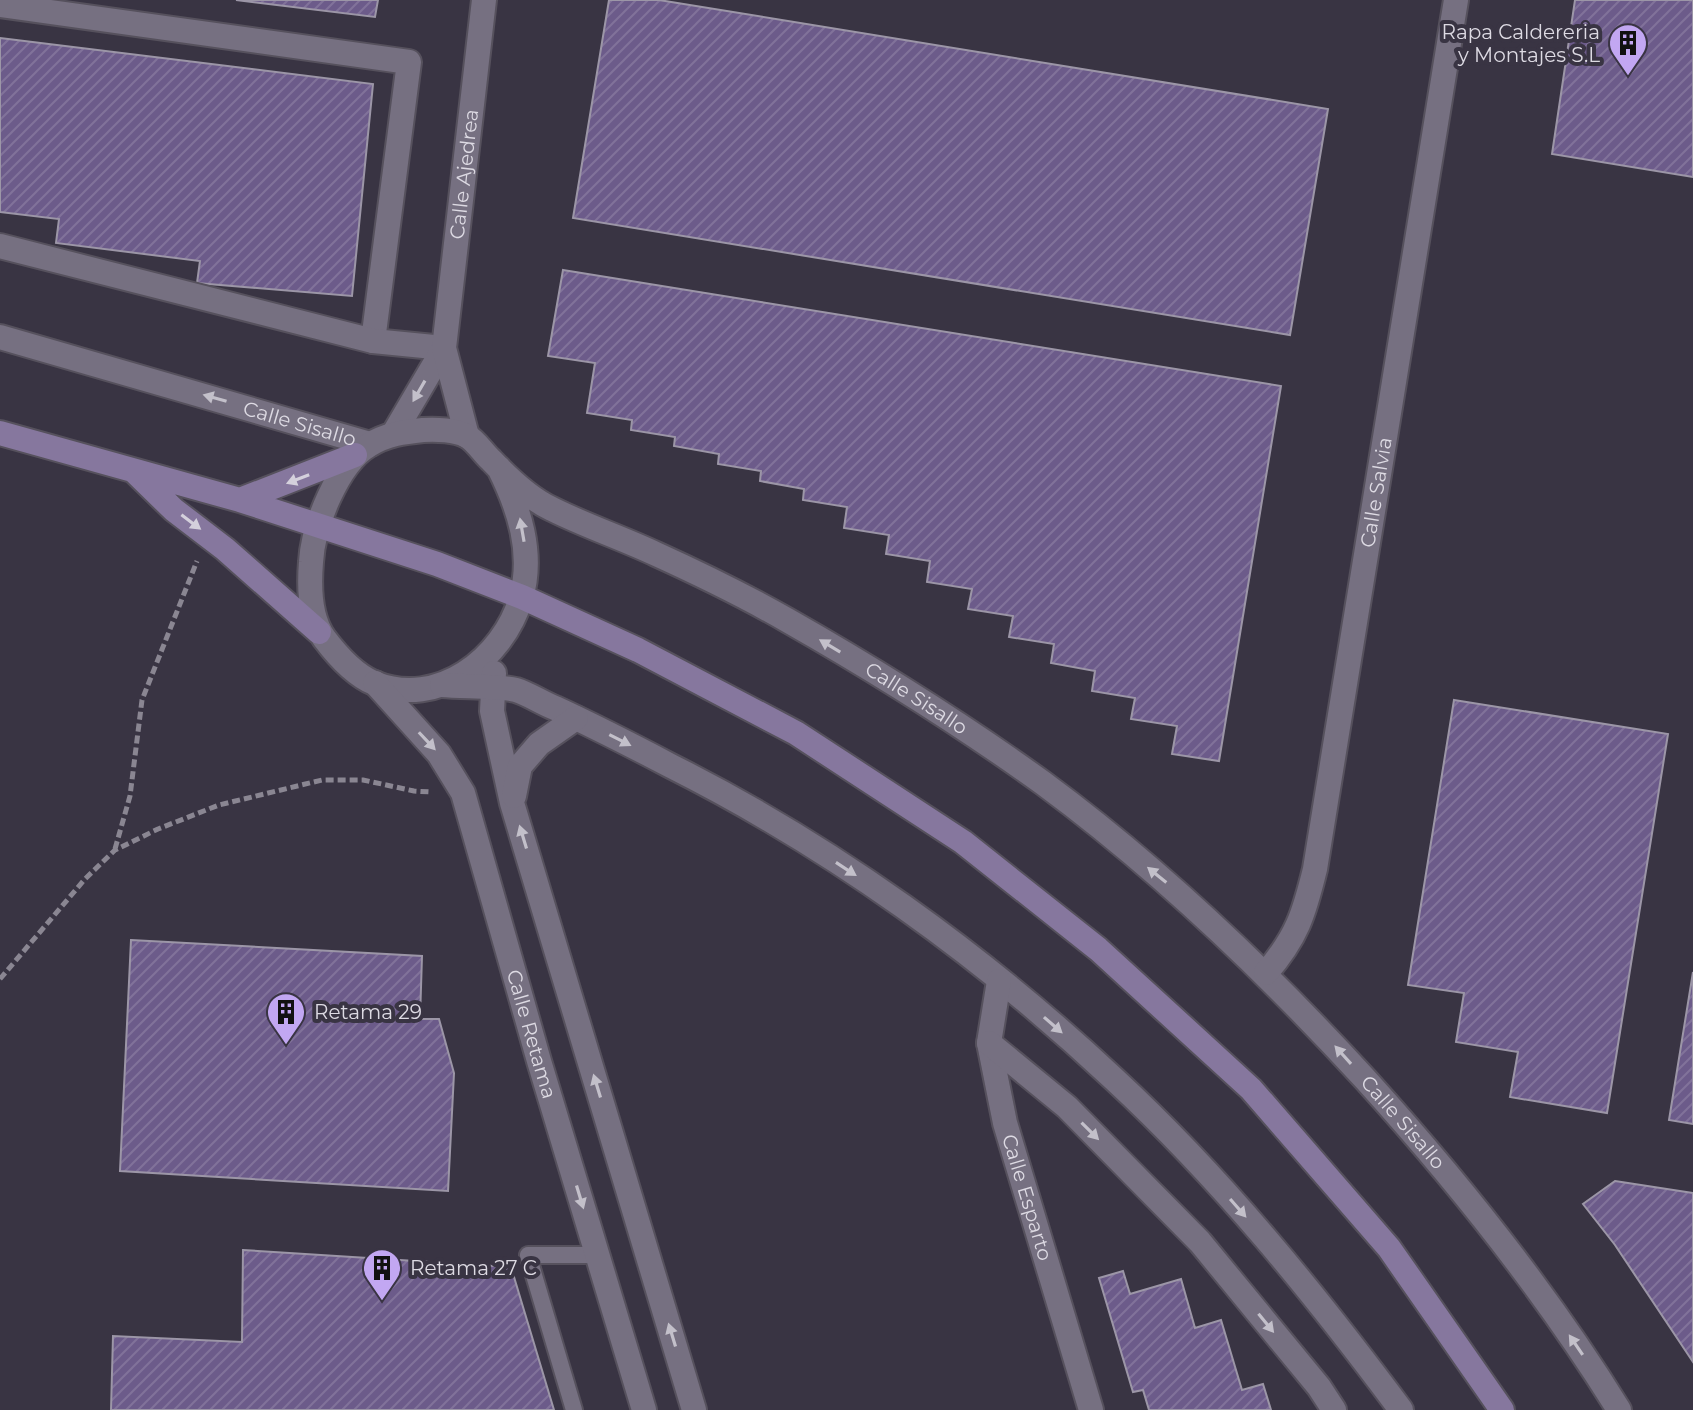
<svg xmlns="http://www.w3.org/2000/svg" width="1693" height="1410" viewBox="0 0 1693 1410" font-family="Montserrat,sans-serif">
<defs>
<pattern id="building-hatch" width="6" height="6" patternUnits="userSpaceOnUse" patternTransform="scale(2)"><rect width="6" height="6" fill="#6c5b8a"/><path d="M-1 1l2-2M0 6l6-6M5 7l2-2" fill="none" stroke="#81729a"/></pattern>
</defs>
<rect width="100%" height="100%" fill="#393443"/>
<path fill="url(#building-hatch)" stroke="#9c96a7" stroke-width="2" d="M236 0H378L375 17Z
M609 0H659L1328 109 1290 335 573 218Z
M1575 0H1693V177L1552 154Z
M0 38 373 84 352 296 197 283 200 261 56 243 59 219 0 212Z
M563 270 1281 386 1219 761 1172 754 1177 726 1131 719 1135 698 1092 691 1095 671 1051 663 1054 644 1009 637 1013 616 968 609 972 589 927 582 930 561 886 554 889 535 844 528 847 507 803 500 804 489 760 481 761 471 718 464 719 454 674 446 675 437 631 430 632 420 587 413 595 363 548 356Z
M1454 700 1668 734 1607 1113 1510 1097 1518 1052 1456 1042 1464 993 1408 985Z
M131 940 422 956 420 1019H439L454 1073 448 1191 120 1171Z
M1693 972V1124L1669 1120Z
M1615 1181 1693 1193V1362L1615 1245 1583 1204Z
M243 1250 511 1267 554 1410H111L113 1336 242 1342Z
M1123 1271 1130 1294 1181 1279 1195 1328 1221 1320 1242 1390 1263 1384 1271 1410H1149L1143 1390 1133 1392 1099 1278Z"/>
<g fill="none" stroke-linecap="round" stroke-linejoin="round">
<defs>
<path id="lane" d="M574 1410 528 1255H597"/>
<g id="street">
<path d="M0 5 409 62 373 341"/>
<path d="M0 246 373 341 444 348"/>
<path id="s1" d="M0 337 370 444"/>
<path d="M394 433 444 348"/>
<path id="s2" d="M467 436 444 348 484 0"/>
<path id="s3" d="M499 468C519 508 534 553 521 598 503 659 438 709 374 683 355 675 336 654 324 638 309 617 309 586 311 562 313 526 338 463 369 445 387 434 404 432 423 430 436 429 456 430 467 436 476 441 484 454 491 460 508 478 530 499 552 509 586 526 622 538 656 554 700 574 745 596 787 620 875 670 961 724 1043 783 1161 870 1267 972 1366 1080 1459 1183 1546 1292 1619 1410"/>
<path d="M494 673 492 711 512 803 694 1410"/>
<path id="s4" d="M375 683 439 754 463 793 539 1061 644 1410"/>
<path d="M442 685C464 687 495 685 516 690 529 694 542 703 555 708 594 726 633 746 671 766 832 847 983 956 1114 1079 1221 1178 1314 1293 1401 1410"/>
<path d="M514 796 520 766 539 744 576 718"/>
<path id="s5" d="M1266 973C1297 937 1304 914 1315 869L1456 0"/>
<path id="s6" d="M999 981 989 1043 1005 1123 1091 1410"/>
<path d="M989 1043 1067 1107 1200 1242 1319 1387 1334 1410"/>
</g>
<path id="secondary" d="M0 433 240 500 437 564 522 597 638 650 796 733 963 842 1098 949 1251 1089 1389 1248 1502 1410
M135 472 174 510 225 549 319 632
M240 500 355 455"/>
</defs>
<use href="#lane" stroke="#56515d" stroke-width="20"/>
<use href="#street" stroke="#56515d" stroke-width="28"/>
<use href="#secondary" stroke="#56515d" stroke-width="28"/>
<path stroke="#8a8692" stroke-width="5" stroke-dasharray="8 4" stroke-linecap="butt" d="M115 849 130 796 142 700 197 561
M0 979 85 879 115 850 158 829 219 805 322 780H363L414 791 431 792"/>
<use href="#lane" stroke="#767081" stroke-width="16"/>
<use href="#street" stroke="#767081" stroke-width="24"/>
<use href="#secondary" stroke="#86779e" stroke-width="24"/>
</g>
<defs><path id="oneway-solid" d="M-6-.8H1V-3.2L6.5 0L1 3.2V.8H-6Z" transform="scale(2)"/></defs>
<g fill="#c3c0ca">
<use href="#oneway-solid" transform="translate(419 391) rotate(120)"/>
<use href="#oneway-solid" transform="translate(215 398) rotate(-164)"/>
<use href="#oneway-solid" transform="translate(522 530) rotate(-100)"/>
<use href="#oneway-solid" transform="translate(830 646) rotate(-149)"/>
<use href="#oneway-solid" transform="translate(620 740) rotate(27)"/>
<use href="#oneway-solid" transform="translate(427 741) rotate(47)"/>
<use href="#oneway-solid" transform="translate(523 837) rotate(-107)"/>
<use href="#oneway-solid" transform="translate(846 869) rotate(33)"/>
<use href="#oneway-solid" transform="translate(1157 875) rotate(-141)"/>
<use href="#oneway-solid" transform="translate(1053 1025) rotate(41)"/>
<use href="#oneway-solid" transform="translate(1343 1055) rotate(-132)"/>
<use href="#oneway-solid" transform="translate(597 1086) rotate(-107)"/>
<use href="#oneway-solid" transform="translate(1090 1131) rotate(45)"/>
<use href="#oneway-solid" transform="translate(580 1197) rotate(73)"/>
<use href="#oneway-solid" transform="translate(1238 1208) rotate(49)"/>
<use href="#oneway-solid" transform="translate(1266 1323) rotate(51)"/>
<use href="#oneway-solid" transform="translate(672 1335) rotate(-107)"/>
<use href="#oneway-solid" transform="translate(1576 1345) rotate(-124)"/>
</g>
<g fill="#d4d0dc">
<use href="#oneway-solid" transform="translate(298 479) rotate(159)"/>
<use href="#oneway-solid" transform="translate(191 522) rotate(37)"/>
</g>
<defs>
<symbol id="building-pin" viewBox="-11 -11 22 30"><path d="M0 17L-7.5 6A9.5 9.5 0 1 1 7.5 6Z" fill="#c2a7f2" stroke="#393443"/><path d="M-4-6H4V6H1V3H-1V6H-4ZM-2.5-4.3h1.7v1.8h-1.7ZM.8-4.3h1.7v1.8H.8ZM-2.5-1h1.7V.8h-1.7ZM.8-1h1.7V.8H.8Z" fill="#111"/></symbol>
</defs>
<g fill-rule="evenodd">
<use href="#building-pin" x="1606" y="21" width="44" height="60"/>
<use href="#building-pin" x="264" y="990" width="44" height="60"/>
<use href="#building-pin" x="360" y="1246" width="44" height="60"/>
</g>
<g text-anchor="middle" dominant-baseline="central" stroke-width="8" stroke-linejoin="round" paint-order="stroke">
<g font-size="20" fill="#dddae3" stroke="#393443" text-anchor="start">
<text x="1600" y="32" text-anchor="end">Rapa Caldereria<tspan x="1600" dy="23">y Montajes S.L</tspan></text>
<text x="314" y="1012">Retama 29</text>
<text x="410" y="1268">Retama 27 C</text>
</g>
<g font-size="20" fill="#dddae3" stroke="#393443">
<text stroke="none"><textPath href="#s2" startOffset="266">Calle Ajedrea</textPath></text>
<text stroke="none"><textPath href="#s1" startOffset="312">Calle Sisallo</textPath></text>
<text stroke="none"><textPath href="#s5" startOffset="498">Calle Salvia</textPath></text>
<text stroke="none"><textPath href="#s3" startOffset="1232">Calle Sisallo</textPath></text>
<text stroke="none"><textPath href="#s4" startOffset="392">Calle Retama</textPath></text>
<text stroke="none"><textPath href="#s3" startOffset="1880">Calle Sisallo</textPath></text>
<text stroke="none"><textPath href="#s6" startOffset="222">Calle Esparto</textPath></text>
</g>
</g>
</svg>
